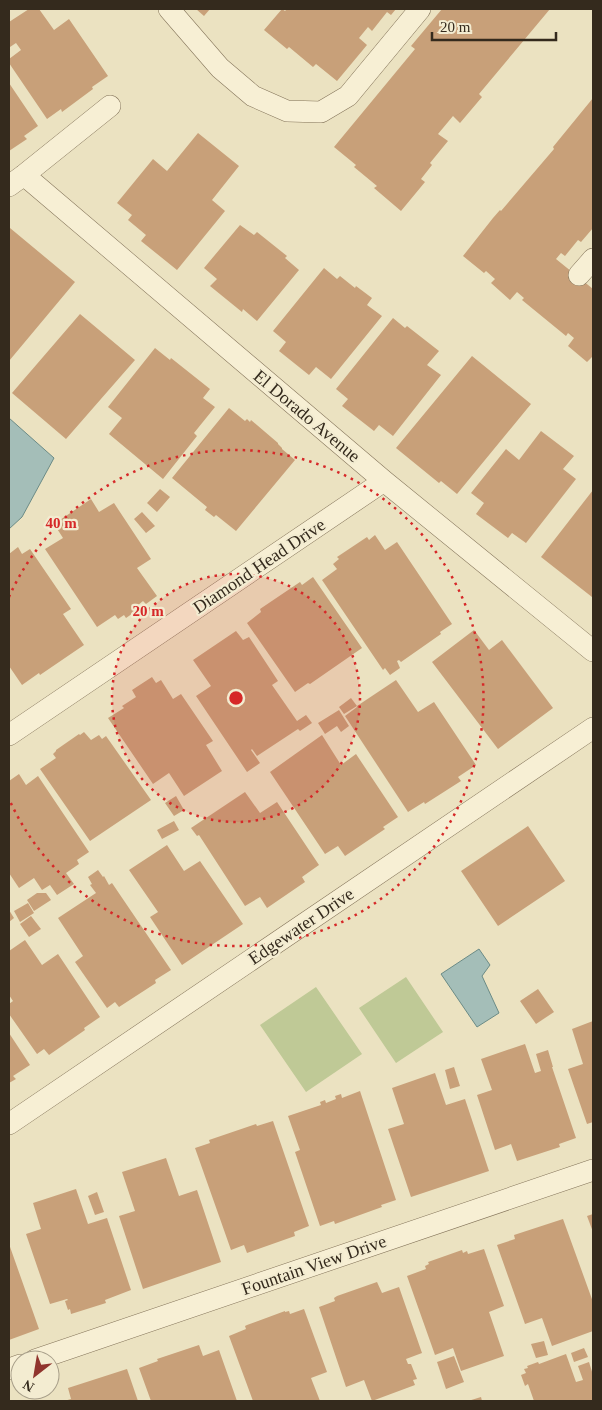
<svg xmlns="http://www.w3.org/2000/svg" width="602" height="1410" viewBox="0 0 602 1410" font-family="'Times New Roman',serif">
<rect width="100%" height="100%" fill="#ebe2c1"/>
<path fill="#bfc996" d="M406 977 443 1032 396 1063 359 1008Z
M316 987 362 1054 306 1092 260 1025Z"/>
<path fill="#a4beb8" stroke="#6b8b86" d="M9 418 54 458 22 517 9 529Z
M479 949 490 965 482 976 499 1013 477 1027 441 974Z"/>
<path fill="#c8a079" d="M29 9H39L54 30 69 19 108 76 92 87 93 89 62 112 61 109 47 119 9 63V59L21 50 16 43 10 47 9 45V22Z
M196 9H210L204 16Z
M282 9 285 11 287 9H396L391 15 387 12 372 31 368 27 359 38 367 45 337 81 316 64 313 67 289 47 287 49 264 30Z
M442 9H550L479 94 482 97 460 123 453 116 438 134 448 141 430 163 432 165 421 179 425 182 401 211 374 188 377 186 354 167 356 165 334 147 415 49 411 46Z
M9 83 38 126 24 136 27 139 9 151Z
M593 98V228L581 242 578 240 565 256 561 253 556 259 593 289V358L592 357 587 362 568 346 574 338 568 333 566 336 522 300 524 298 517 292 510 300 491 283 495 279 486 271 484 273 463 256 493 218 500 210 501 211 554 149 553 147Z
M198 133 239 166 212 200 225 211 177 270 141 241 146 235 128 220 132 215 117 203 153 159 167 171Z
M240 225 254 235 257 232 287 256 285 258 299 270 257 321 243 309 242 312 210 286 217 279 204 268Z
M10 228 75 282 9 361V229Z
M324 268 337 279 340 276 355 288 356 286 372 298 367 305 382 316 331 379 316 367 309 375 279 351 286 342 273 331Z
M80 314 135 360 66 439 12 393Z
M393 318 405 328 407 326 439 351 427 365 441 375 393 436 379 425 374 431 342 406 348 399 336 389Z
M155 348 170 360 171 358 210 389 203 398 215 407 194 433 197 436 163 479 109 434 122 418 108 407Z
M472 356 531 404 457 494 441 481 439 483 396 448Z
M229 408 245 421 247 419 250 422 251 420 278 443V444L282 448V449L295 460 236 531 216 515 214 517 205 510 207 507 172 478Z
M541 431 574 456 563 469 576 479 526 543 512 533 508 538 476 514 484 503 471 493 506 449 519 460Z
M160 489 170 497 157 512 147 503Z
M593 490V596L592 597 541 557Z
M91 499 99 512 114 503 151 559 137 568 157 596 146 604 143 601 137 606 139 609 126 618 124 615 118 619 115 615 97 627 45 549 63 538 54 524Z
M142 512 155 526 146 533 134 519Z
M375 535 385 550 397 542 452 624 440 632 441 634 401 662 399 660 397 661 400 668 390 675 385 668 383 670 322 580 337 569 333 564 339 559 337 557 367 537 369 540Z
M18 547 22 554 30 549 71 609 63 614 84 645 40 675 39 673 22 685 9 666V554Z
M313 577 362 648 310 684 308 683 295 692 247 623 261 612 260 609 300 582 302 585Z
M474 630 489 650 502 640 553 708 498 749 432 662Z
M236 631 243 640 249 637 278 681 272 685 297 721 306 715 312 723 300 731 298 729 257 756 252 749 251 750 260 763 247 772 196 696 211 686 193 660Z
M152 677 156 683 161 680 173 699 181 694 213 741 206 745 222 771 184 796 169 773 153 784 108 718 124 708 122 706 136 697 132 690Z
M396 680 418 712 434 702 476 765 458 777 461 781 425 804 424 802 408 812 345 716 357 707V706L344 714 339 707 351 698 357 706Z
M339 710 349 726 341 732 337 726 325 734 318 723Z
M84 732 91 740 99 735 102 739 106 736 151 800 90 841 40 769 56 758 53 754 56 751V750L79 734 80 735Z
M322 735 341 765 356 754 398 817 383 827 385 829 345 856 338 846 325 854 270 772Z
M19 774 26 785 38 776 89 852 77 860 79 864 66 873 74 884 57 895 50 885 42 890 34 878 19 888 9 873V781Z
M245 792 260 813 277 802 319 865 302 877 305 882 267 908 260 897 245 906 199 835 197 836 191 828Z
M176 796 184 810 174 816 165 803Z
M174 821 179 830 162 839 157 830Z
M528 826 565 881 498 926 461 871Z
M167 845 184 871 200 861 243 924 182 965 150 917 158 912 129 870Z
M98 870 103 877 104 876 109 885 112 883 171 970 155 980 156 983 119 1007 115 1002 107 1008 75 962 83 956 58 918 96 893 90 885 92 884 88 877Z
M37 893H46L51 900 34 911 27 900Z
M28 903 34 913 20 922 14 911Z
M9 910 14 918 9 922Z
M31 916 41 929 29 937 20 924Z
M25 940 42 965 58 954 100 1017 84 1028 85 1030 49 1055 44 1049 37 1054 9 1014V1004L13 1001 9 995V951Z
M538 989 554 1012 536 1024 520 1001Z
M593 1021V1122L587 1124 568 1069 583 1064 572 1029Z
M9 1033 30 1065 13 1076 16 1079 9 1083Z
M525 1044 535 1073 541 1071 536 1054 548 1050 553 1067H552L576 1138 559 1144 560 1147 517 1161 511 1144 495 1150 477 1095 492 1090 481 1059Z
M454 1067 460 1086 450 1089 445 1070Z
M435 1073 446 1105 465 1099 489 1171 411 1197 388 1129 404 1124 392 1088Z
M360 1091 396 1200 381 1205 382 1207 335 1224 334 1221 320 1226 295 1152 300 1150 288 1116 321 1105 320 1102 325 1100 326 1103 336 1099 335 1096 341 1094 342 1098Z
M273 1121 309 1226 294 1232 295 1236 247 1253 244 1245 231 1250 195 1148 210 1143 209 1140 256 1124 257 1126Z
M166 1158 179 1196 197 1190 221 1262 143 1289 119 1216 135 1211 122 1172Z
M76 1189 88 1224 107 1218 131 1290 105 1300 106 1303 71 1314 70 1309 68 1310 65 1301 68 1300 67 1299 50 1304 26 1234 41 1229 33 1203Z
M97 1192 104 1212 95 1215 88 1196Z
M593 1214V1232L587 1216Z
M563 1219 593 1302V1331L552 1346 542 1318 525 1324 497 1245 515 1239 514 1235Z
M9 1244 39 1329 9 1340Z
M484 1249 504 1306 489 1312 504 1356 461 1371 453 1348 435 1355 407 1276 426 1269 425 1266 429 1264 428 1262 462 1250 463 1253 467 1251 468 1254Z
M377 1282 382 1293 399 1287 422 1353 406 1359 408 1364H411L417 1379 413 1380 415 1385 372 1401 364 1380 346 1387 319 1307 335 1301 334 1298 337 1296Z
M304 1309 327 1372 311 1378 320 1401H253L229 1336 246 1329 245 1326 247 1325 285 1311V1312L289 1311 290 1314Z
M544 1341 548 1355 536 1358 531 1344Z
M199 1345 203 1356 219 1350 237 1401H151L139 1368 158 1361 157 1359Z
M584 1348 588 1357 574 1362 571 1353Z
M566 1354 576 1382 583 1380 578 1366 589 1362 593 1375V1401H534L528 1384 525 1386 521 1375 526 1373 524 1369 528 1368 527 1366 538 1362 539 1364Z
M454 1356 464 1382 446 1389 437 1362Z
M127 1369 138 1401H64L71 1399 68 1388Z
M481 1397 482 1401H468Z"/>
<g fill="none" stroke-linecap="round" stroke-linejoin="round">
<defs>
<path id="lane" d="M169 9 220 68 253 96 287 111 321 112 348 96 420 9
M24 175 384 481 593 651
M9 186 24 175 110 106
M579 275 593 259
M9 735 384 481
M9 1124 593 728
M35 1360 593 1170
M9 1369 20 1365"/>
</defs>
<use href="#lane" stroke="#84745a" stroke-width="22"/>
<use href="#lane" stroke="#f7efd4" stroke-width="21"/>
</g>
<circle cx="236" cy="698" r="124" fill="#d62828" fill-opacity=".12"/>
<g fill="none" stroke="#d62828" stroke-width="2.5" stroke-dasharray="2.5 5">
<circle cx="236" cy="698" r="124"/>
<path d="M9 597A248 248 0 1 1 9 799"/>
</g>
<g text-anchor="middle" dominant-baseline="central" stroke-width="4.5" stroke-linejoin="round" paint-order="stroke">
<g font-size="18" fill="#342a1d" stroke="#f3ecd1">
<text transform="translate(307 416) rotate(40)">El Dorado Avenue</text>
<text transform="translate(259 566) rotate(-34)">Diamond Head Drive</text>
<text transform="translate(301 926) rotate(-34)">Edgewater Drive</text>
<text transform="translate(314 1265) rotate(-19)">Fountain View Drive</text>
</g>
</g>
<circle cx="236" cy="698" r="8" fill="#d62828" stroke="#f3ecd1" stroke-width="2.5"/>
<g font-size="15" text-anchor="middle" font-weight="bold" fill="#d62828" stroke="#f3ecd1" stroke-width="4.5" stroke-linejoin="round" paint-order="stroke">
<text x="61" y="528">40 m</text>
<text x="148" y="616">20 m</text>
</g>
<rect width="602" height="1410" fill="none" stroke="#342a1d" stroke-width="20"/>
<g transform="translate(35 1375) rotate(211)"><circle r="24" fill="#f3ecd1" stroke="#a79e89"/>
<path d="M0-4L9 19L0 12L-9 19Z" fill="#90342d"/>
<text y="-8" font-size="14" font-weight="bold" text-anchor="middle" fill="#342a1d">N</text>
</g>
<path d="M432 32v8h124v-8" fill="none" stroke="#342a1d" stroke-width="2.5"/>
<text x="440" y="32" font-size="15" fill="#342a1d" stroke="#f3ecd1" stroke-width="4" paint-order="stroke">20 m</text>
</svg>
